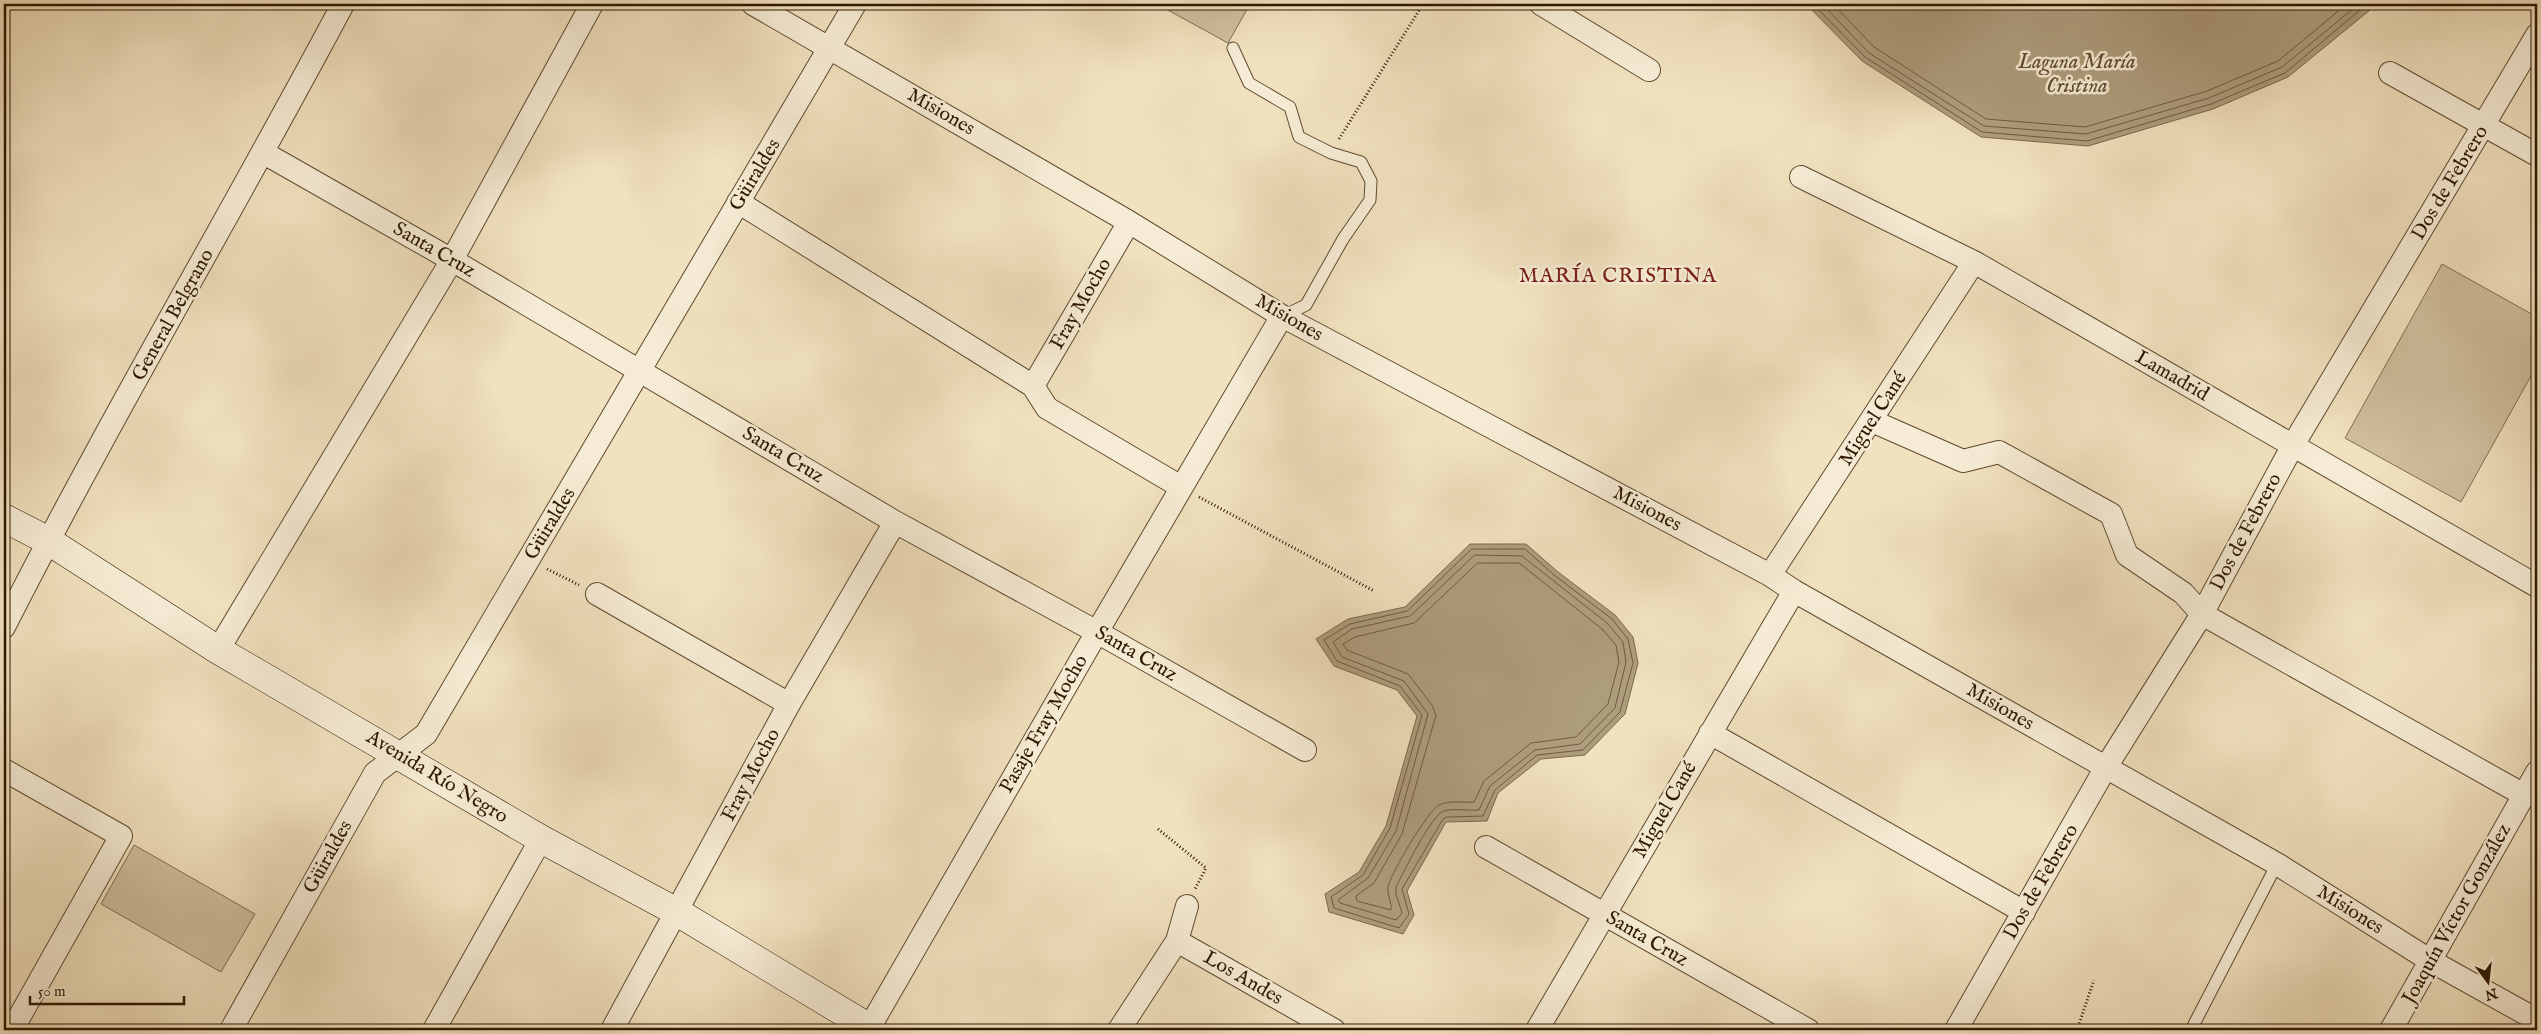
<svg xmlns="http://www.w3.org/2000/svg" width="2541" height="1034" viewBox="0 0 2541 1034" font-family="'IM FELL English',serif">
<rect width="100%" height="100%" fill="#f1e1be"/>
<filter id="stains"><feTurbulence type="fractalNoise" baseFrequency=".004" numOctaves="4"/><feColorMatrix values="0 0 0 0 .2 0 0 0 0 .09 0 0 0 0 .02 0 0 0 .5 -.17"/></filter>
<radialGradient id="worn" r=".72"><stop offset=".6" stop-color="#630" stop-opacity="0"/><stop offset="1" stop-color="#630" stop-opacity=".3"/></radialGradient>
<path fill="#d0bf9e" stroke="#7e6c4f" d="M1157 4H1250L1228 43Z
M2442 264 2537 317V365L2461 502 2345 438Z
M134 845 255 914 221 972 101 904Z"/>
<path fill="#ae9d7d" stroke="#7a684b" d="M1806 4H2372L2370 10 2288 77 2213 109 2088 146 1981 137 1862 61Z
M1470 544H1526L1558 572 1615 615 1633 637 1638 663 1625 714 1585 755 1541 759 1498 793 1487 821 1446 822 1407 891 1414 915 1403 934 1329 912 1325 894 1359 872 1386 826 1417 716 1397 690 1334 666 1316 639 1348 619 1405 607Z"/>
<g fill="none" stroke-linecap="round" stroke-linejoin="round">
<path stroke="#6e5a3e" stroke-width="1" d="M1813 4 1865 57 1982 132 2087 141 2211 104 2285 73 2367 4
M1822 4 1869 53 1984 126 2086 134 2209 98 2282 67 2359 4
M1833 4 1874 47 1986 119 2085 127 2207 91 2278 61 2347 4
M1472 549H1525L1554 575 1612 619 1628 639 1633 663 1620 712 1583 750 1537 755 1495 790 1483 816 1447 817 1443 819 1402 889 1409 914 1399 928 1334 908 1331 897 1363 875 1390 828 1422 715 1400 686 1337 661 1324 640 1350 624 1407 611Z
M1475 555 1522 556 1607 623 1623 642 1626 662 1615 708 1580 744 1535 750 1490 786 1479 810C1468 811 1455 808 1444 811 1432 814 1403 873 1396 887V894L1402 913 1396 920 1340 903 1338 900 1368 878 1396 831 1428 714 1404 681 1342 657 1333 642 1352 629 1410 616Z
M1478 563H1519L1602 629 1616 645 1619 662 1608 704 1576 737 1531 743 1484 781 1474 802C1463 803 1449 800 1439 805 1428 810 1390 875 1388 887 1387 895 1392 903 1391 910L1357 901 1356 896 1374 883 1402 834 1436 715 1432 705 1408 674 1347 650 1343 644 1355 637 1414 623Z"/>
<defs>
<path id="lane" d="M1233 48 1249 83 1290 107 1299 137 1331 153 1361 162 1371 181 1370 200 1343 239 1306 305 1283 316
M2191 1030 2277 864"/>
<path id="street" d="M753 4 1129 222 1282 316 1770 575 1794 591 2277 864 2431 961 2537 1020
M1541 4 1649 70
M2390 73 2537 155
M264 153 452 260 895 522 1097 632 1305 750
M1801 177 1974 262 2537 586
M738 202 1033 386 1047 408 1181 487
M1033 386 1129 222
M1872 421 1963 461 1999 452 2111 514 2127 555 2183 593 2202 614 2524 795
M1770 575 1974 262
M597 594 789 704
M4 627C111 416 232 213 343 4
M218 650 452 260 592 4
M1710 733 2024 912
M4 770 121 836 12 1030
M1486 847 1808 1030
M1177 941 1334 1030
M231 1030 375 773 426 734 855 4
M434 1030 541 839
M612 1030 789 704 895 522
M868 1030 1097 632 1282 316
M1119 1030 1177 941 1187 906
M1537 1030 1794 591
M1956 1030 2106 767 2202 614 2293 445 2537 35
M2391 1030 2537 772"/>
<path id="secondary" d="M4 518 47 540 218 650 541 839 677 912 873 1030"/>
</defs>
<use href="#lane" stroke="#5e4a30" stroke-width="13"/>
<use href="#street" stroke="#5e4a30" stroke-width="24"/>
<use href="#secondary" stroke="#2d1800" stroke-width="29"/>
<path stroke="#2d1800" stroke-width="3" stroke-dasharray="1 2.5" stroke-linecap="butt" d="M1339 139 1423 4
M1199 497 1374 591
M547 569 579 585
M1158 829 1206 868 1195 889
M2077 1030 2094 980"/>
<use href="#lane" stroke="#f6ecd5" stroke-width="11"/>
<use href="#street" stroke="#f6ecd5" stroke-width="22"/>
<use href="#secondary" stroke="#f6ecd5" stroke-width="28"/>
</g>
<g text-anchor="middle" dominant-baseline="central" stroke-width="5" stroke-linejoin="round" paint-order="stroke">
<g font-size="20" fill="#2d1800" stroke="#f6ecd5">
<text transform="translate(941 112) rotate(30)">Misiones</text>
<text transform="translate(755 175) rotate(-59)">Güiraldes</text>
<text transform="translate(2450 183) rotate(-59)">Dos de Febrero</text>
<text transform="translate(434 250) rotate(30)">Santa Cruz</text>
<text transform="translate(1081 304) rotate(-60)">Fray Mocho</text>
<text transform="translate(173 315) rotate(-61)">General Belgrano</text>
<text transform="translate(1289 318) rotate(30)">Misiones</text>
<text transform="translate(2172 376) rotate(30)">Lamadrid</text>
<text transform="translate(1873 419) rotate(-57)">Miguel Cané</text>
<text transform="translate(783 455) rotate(31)">Santa Cruz</text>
<text transform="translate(1647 509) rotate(28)">Misiones</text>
<text transform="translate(550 524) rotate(-59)">Güiraldes</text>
<text transform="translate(2246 532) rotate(-62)">Dos de Febrero</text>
<text transform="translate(1136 654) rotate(30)">Santa Cruz</text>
<text transform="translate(2000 707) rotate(30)">Misiones</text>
<text transform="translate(1044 724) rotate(-60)">Pasaje Fray Mocho</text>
<text transform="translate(751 775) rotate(-62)">Fray Mocho</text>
<text transform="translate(437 777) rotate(31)">Avenida Río Negro</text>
<text transform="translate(1665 810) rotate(-60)">Miguel Cané</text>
<text transform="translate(328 857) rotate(-61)">Güiraldes</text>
<text transform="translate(2041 882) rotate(-60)">Dos de Febrero</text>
<text transform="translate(2350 910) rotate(32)">Misiones</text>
<text transform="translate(2457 914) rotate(-61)">Joaquín Víctor González</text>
<text transform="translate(1647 939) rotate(30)">Santa Cruz</text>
<text transform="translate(1243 978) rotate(30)">Los Andes</text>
</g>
<g font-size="21" font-style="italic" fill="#614d32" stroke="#f6ecd5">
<text x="2077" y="62">Laguna María<tspan x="2077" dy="24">Cristina</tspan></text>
</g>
<g font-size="21" letter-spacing="1" fill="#7a1f14" stroke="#f6ecd5">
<text x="1618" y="276">MARÍA CRISTINA</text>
</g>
</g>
<rect width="2541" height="1034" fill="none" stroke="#f1e1be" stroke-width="20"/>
<rect x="5" y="5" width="2531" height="1024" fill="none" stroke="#2d1800" stroke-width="2.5"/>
<rect x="10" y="10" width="2521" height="1014" fill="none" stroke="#2d1800"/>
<g transform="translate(2488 982) rotate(165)" stroke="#f6ecd5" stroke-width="4" paint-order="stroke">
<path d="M0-4L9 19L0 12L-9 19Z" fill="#2d1800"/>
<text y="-8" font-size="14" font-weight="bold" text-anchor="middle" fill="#2d1800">N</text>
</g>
<path d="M30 996v8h154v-8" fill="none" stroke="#2d1800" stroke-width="2.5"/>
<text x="38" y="996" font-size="15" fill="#2d1800" stroke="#f6ecd5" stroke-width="4" paint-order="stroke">50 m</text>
<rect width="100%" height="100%" filter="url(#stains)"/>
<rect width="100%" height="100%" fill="url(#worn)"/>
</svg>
